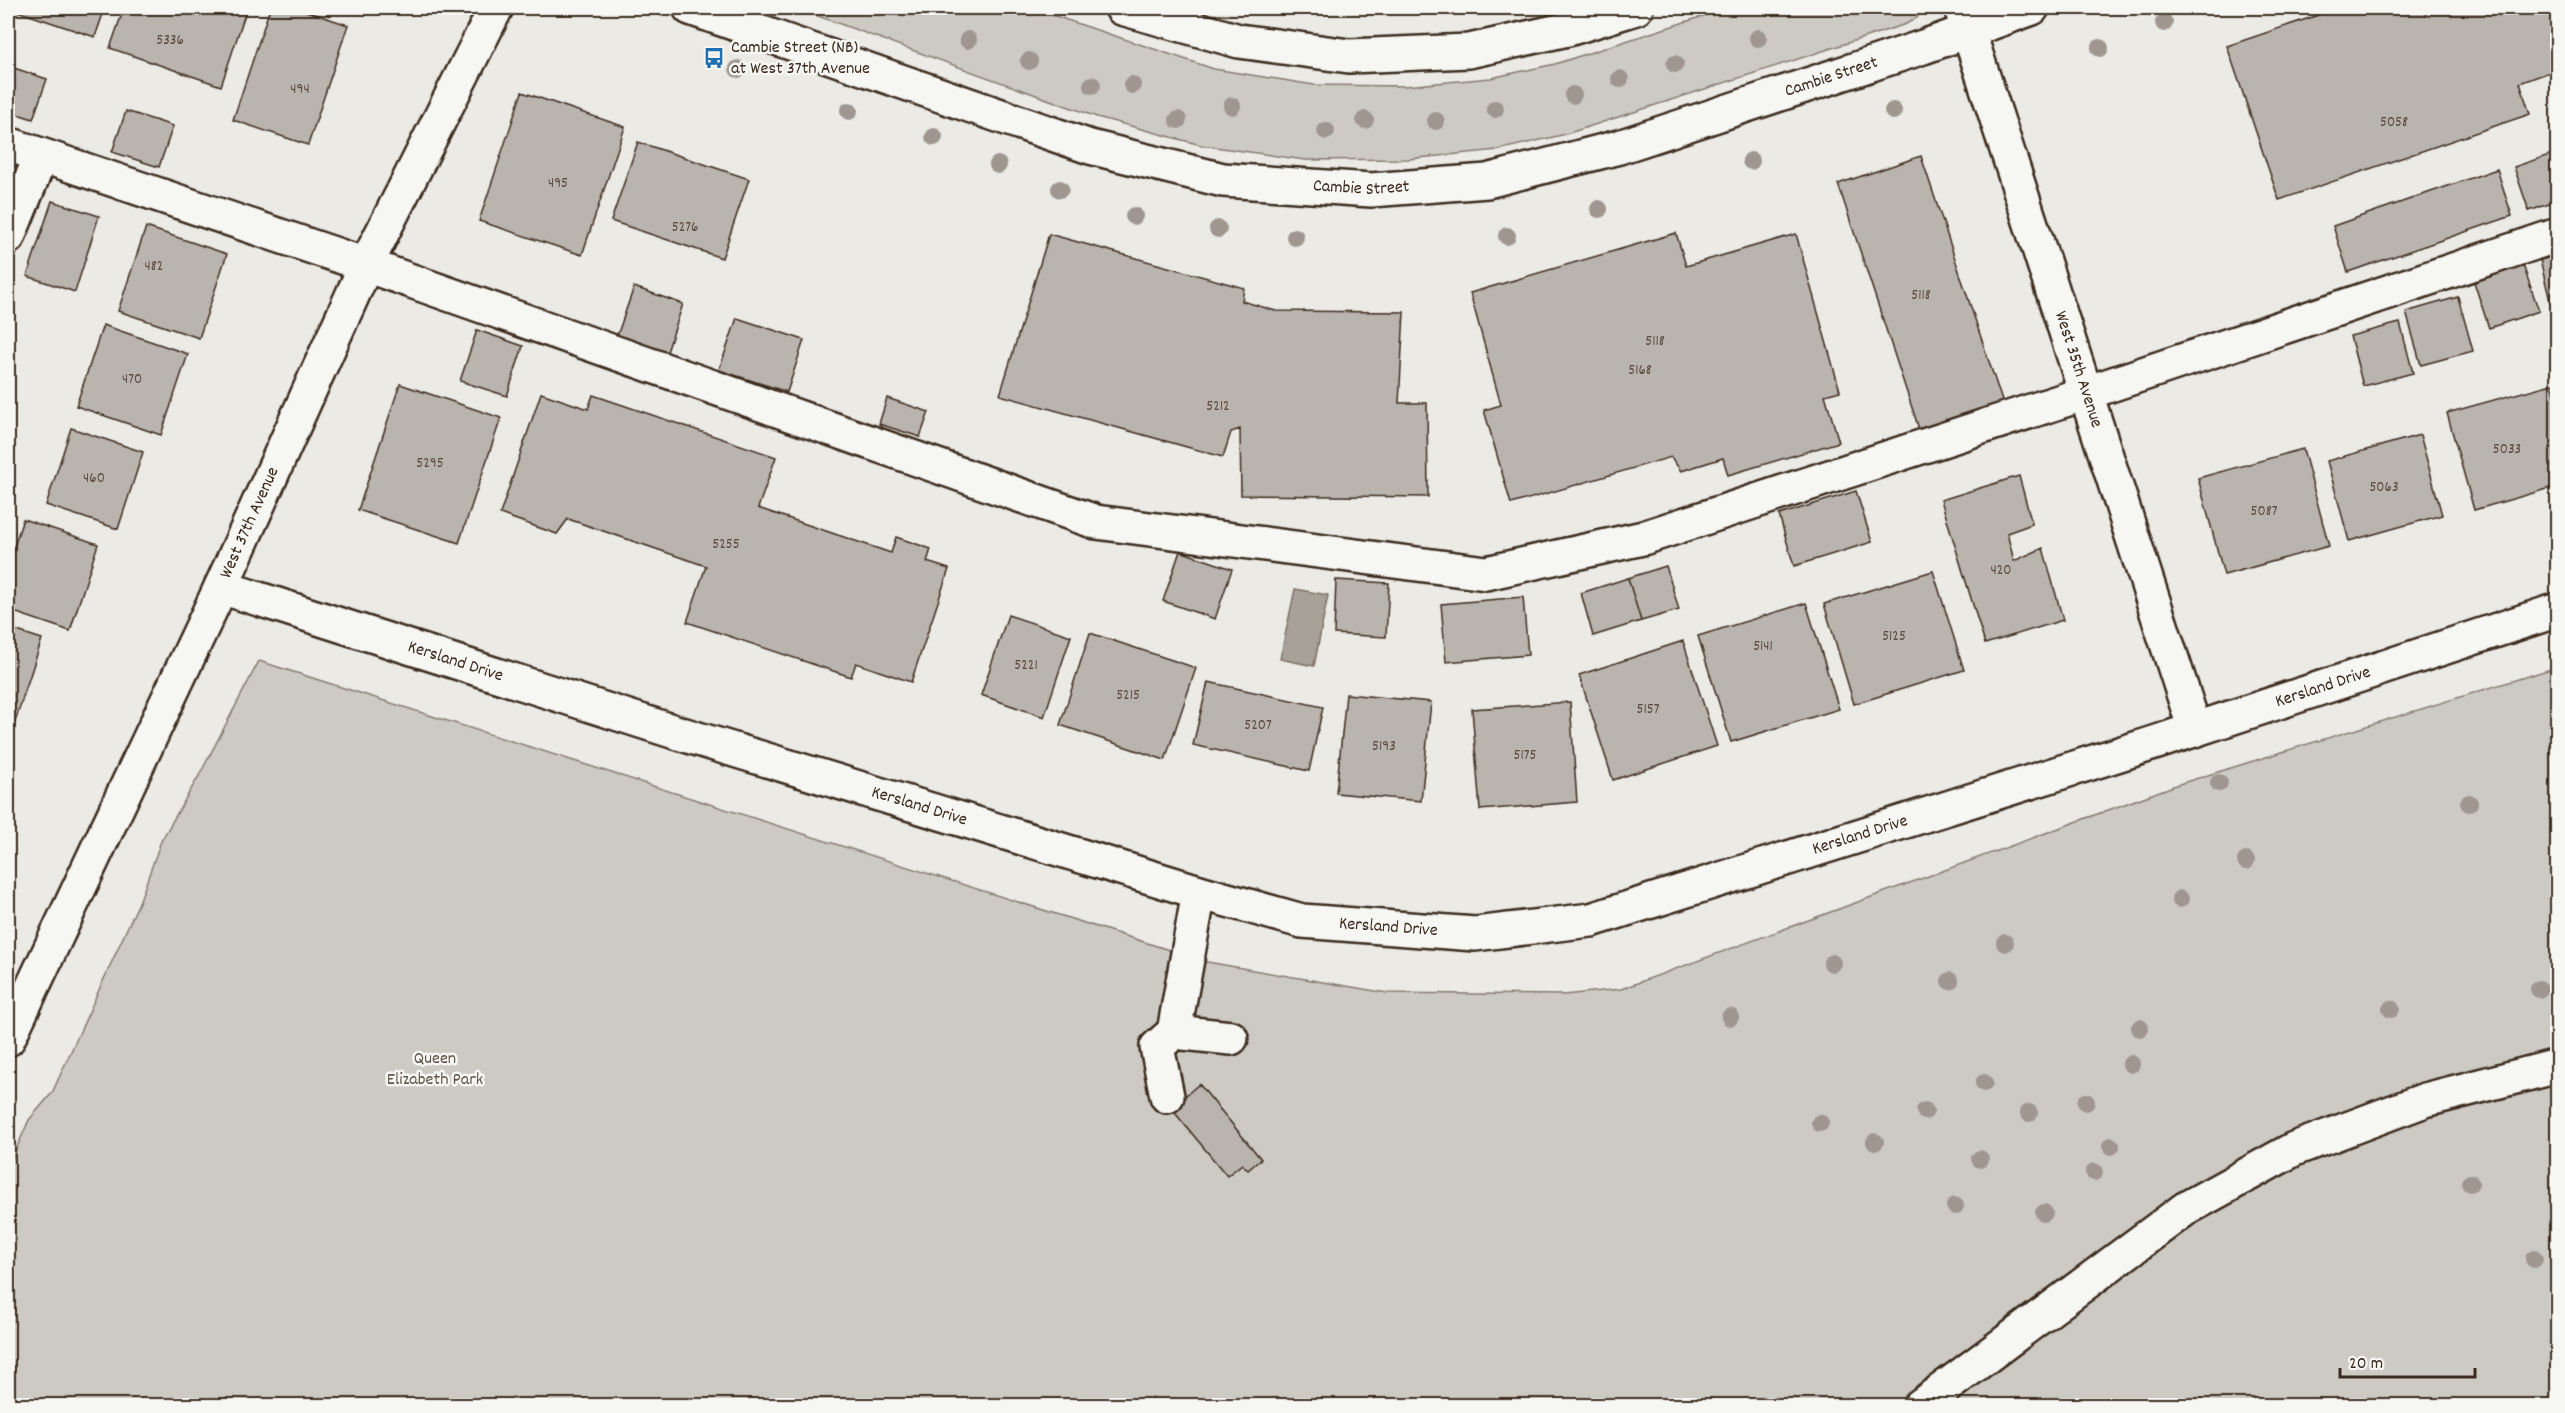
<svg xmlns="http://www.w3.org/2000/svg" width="2565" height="1413" viewBox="0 0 2565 1413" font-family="Dekko,sans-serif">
<rect width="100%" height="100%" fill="#ebeae5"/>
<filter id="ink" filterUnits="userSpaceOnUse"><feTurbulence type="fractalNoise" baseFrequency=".0167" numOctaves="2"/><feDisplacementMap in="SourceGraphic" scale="12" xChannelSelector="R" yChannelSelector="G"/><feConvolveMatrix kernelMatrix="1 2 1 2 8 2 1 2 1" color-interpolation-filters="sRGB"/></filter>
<g filter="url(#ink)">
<path fill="#cdcac4" stroke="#847a71" stroke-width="1.5" d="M796 8H1031L1214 69 1314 85 1405 86 1491 78 1555 64 1728 8H1923L1917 18 1906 24 1566 134 1498 150 1408 159 1305 160 1201 145 1097 117Z
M259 661 1207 962 1387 993 1564 995 1621 989 2179 784 2557 667V1405L8 1406V1168L29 1120 52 1093 140 900 161 841 200 774Z"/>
<path fill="#a8a198" stroke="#7c7167" stroke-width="1.5" d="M1295 589 1328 595 1314 666 1280 659Z"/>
<path fill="#bab4ae" stroke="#3b2a1e" stroke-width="1.5" d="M8 8H105L95 37Z
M124 8H247L221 86 110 48Z
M270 8H297L348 25 308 145 233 120Z
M2339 8H2495L2497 13 2514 8H2551L2558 28V69L2520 83 2530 114 2279 200 2227 46Z
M8 66 47 79 33 119 8 111Z
M522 92 625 127 582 255 479 221Z
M126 111 173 126 159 167 112 152Z
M638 142 749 179 722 258 611 221Z
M2558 152V201L2529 211 2514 167Z
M1921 156 2004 407 1921 435 1838 184Z
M2497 169 2512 216 2348 272 2333 226Z
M52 201 99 216 75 292 27 276Z
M146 227 227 254 199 338 118 311Z
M1676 233 1686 266 1796 234 1840 391 1825 395 1839 442 1728 475 1723 458 1681 471 1671 457 1511 504 1484 410 1501 405 1470 293Z
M1049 234 1244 288 1242 301 1276 311 1404 312 1399 403H1427L1428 497 1241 495 1240 429 1231 432 1223 457 1000 395Z
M2558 255V312L2553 313 2540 260Z
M2523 265 2539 311 2489 328 2474 282Z
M634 287 683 304 667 352 617 336Z
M2458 297 2473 351 2421 365 2406 312Z
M737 318 804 340 787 392 719 370Z
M2400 323 2413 373 2363 386 2350 336Z
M103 325 188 354 161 435 76 406Z
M477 330 523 346 507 396 460 381Z
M400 384 501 418 459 543 358 510Z
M2552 384 2558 404V486L2474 510 2447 413Z
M541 393 588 409 593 395 776 457 758 508 891 553 896 537 931 549 927 562 949 569 911 682 856 663 851 677 687 622 706 566 568 519 557 534 500 514Z
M887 398 929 412 920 437 879 424Z
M71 428 143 452 118 529 46 505Z
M2420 435 2442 515 2349 541 2327 461Z
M2303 449 2329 546 2224 575 2198 478Z
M2019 476 2032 524 2007 533 2014 561 2043 548 2063 620 1985 644 1941 500Z
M1856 491 1872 542 1794 566 1779 515Z
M23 519 98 544 70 631 8 610V565Z
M1180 551 1232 569 1215 619 1163 601Z
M1666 566 1679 610 1641 621 1628 578Z
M1933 571 1964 670 1854 704 1824 604Z
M1628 578 1641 621 1593 636 1581 593Z
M1336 580 1389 583 1386 637 1334 634Z
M1523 597 1528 655 1446 662 1441 604Z
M1806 603 1839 709 1731 742 1698 636Z
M1008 615 1071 636 1044 717 981 695Z
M8 628 42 639 15 722 8 719Z
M1090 633 1196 668 1165 760 1060 725Z
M1683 641 1717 746 1613 780 1579 675Z
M1208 682 1323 707 1309 771 1193 745Z
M1346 694 1431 702 1421 801 1336 793Z
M1570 702 1577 802 1480 810 1472 709Z
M1199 1084 1261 1159 1248 1170 1242 1164 1227 1176 1171 1108Z"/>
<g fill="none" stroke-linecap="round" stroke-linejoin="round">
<defs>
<g id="minor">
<path id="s1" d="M1961 8 2195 730"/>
<path d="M8 144 366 265 1096 522 1486 573 1643 538 2086 393 2558 235"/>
<path d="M8 237 41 156"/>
<path id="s2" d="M221 587 672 731 1199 892 1302 921 1475 934 1591 920 2151 744 2558 610"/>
<path d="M1174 1032 1199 892"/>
<path id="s3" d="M8 1039 221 587 366 265 496 8"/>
<path d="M1167 1096 1157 1047 1174 1032 1231 1038"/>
<path d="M1920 1406 2185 1209 2294 1149 2425 1100 2558 1066"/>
</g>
<g id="major">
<path id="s4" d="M690 8 1090 147 1223 180 1371 190 1487 181 1619 147 1923 47 2032 8"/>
<path d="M1122 8 1239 41 1349 56 1469 51 1568 29 1636 8"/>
</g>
</defs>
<use href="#minor" stroke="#3b2a1e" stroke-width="38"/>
<use href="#major" stroke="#3b2a1e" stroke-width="38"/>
<use href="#minor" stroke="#f6f6f2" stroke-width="33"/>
<use href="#major" stroke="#f6f6f2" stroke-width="33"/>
</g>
<g fill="#9f968f">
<circle cx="2164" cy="23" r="9"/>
<circle cx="1758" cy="38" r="9"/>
<circle cx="968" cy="40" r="9"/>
<circle cx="2100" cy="48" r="9"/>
<circle cx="1029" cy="61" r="9"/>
<circle cx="1675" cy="64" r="9"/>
<circle cx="738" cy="69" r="9"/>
<circle cx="1620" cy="79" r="9"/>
<circle cx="1092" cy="85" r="9"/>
<circle cx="1132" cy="85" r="9"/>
<circle cx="1573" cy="95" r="9"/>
<circle cx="1232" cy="106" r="9"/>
<circle cx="1495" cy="109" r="9"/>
<circle cx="849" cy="111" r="9"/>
<circle cx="1893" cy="111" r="9"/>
<circle cx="1178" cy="120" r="9"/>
<circle cx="1365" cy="120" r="9"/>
<circle cx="1436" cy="121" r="9"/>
<circle cx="1326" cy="131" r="9"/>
<circle cx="934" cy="137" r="9"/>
<circle cx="1751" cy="161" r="9"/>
<circle cx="998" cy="165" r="9"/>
<circle cx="1060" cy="189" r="9"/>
<circle cx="1599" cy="209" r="9"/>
<circle cx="1134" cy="216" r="9"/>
<circle cx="1218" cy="229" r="9"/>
<circle cx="1507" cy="236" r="9"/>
<circle cx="1295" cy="237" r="9"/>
<circle cx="2219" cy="783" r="9"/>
<circle cx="2469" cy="803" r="9"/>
<circle cx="2246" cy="861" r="9"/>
<circle cx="2180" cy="899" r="9"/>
<circle cx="2005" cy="943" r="9"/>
<circle cx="1832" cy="963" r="9"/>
<circle cx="1950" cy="981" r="9"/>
<circle cx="2539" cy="989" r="9"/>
<circle cx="2391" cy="1009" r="9"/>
<circle cx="1730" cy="1017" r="9"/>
<circle cx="2140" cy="1028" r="9"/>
<circle cx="2131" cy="1064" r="9"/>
<circle cx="1984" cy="1083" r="9"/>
<circle cx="2086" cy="1102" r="9"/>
<circle cx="1925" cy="1111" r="9"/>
<circle cx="2029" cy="1113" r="9"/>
<circle cx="1820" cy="1123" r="9"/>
<circle cx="1875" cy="1142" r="9"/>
<circle cx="2111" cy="1146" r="9"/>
<circle cx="1980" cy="1159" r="9"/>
<circle cx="2094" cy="1172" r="9"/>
<circle cx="2470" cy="1183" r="9"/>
<circle cx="1955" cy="1206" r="9"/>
<circle cx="2044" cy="1213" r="9"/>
<circle cx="2534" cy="1259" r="9"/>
</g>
</g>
<defs>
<symbol id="bus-bare" viewBox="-9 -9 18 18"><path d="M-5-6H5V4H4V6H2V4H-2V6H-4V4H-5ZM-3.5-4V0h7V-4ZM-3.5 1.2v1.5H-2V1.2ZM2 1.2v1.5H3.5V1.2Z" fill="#1f6fb2" stroke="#f6f6f2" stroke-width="2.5" paint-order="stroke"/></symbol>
</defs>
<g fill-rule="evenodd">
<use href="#bus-bare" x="699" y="43" width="30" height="30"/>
</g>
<g text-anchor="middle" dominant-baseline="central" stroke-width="5" stroke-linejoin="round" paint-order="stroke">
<g font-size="15" fill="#5b4c42">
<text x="170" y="41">5336</text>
<text x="300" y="90">494</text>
<text x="2394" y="123">5058</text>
<text x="558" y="184">495</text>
<text x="685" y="228">5276</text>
<text x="154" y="267">482</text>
<text x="1921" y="296">5118</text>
<text x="1655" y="342">5118</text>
<text x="1640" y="371">5168</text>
<text x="132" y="380">470</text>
<text x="1218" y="407">5212</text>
<text x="2507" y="450">5033</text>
<text x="430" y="464">5295</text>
<text x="94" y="479">460</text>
<text x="2384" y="488">5063</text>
<text x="2264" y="512">5087</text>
<text x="726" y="545">5255</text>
<text x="2001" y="571">420</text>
<text x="1894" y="637">5125</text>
<text x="1763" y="647">5141</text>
<text x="1026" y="666">5221</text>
<text x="1128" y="696">5215</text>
<text x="1648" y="710">5157</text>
<text x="1258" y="726">5207</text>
<text x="1384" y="747">5193</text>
<text x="1525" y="756">5175</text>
</g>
<g font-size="18" fill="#3b2a1e" stroke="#f6f6f2" text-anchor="start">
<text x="731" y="48">Cambie Street (NB)<tspan x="731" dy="21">at West 37th Avenue</tspan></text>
</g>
<g font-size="18" fill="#3b2a1e" stroke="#f6f6f2">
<text stroke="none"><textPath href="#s4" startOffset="1185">Cambie Street</textPath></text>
<text stroke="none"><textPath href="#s4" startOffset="699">Cambie Street</textPath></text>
<text stroke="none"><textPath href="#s1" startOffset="380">West 35th Avenue</textPath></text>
<text stroke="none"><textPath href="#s3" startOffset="570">West 37th Avenue</textPath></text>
<text stroke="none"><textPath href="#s2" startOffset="246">Kersland Drive</textPath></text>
<text stroke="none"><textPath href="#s2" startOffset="2190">Kersland Drive</textPath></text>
<text stroke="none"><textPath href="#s2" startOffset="732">Kersland Drive</textPath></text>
<text stroke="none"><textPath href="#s2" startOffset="1704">Kersland Drive</textPath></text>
<text stroke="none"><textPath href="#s2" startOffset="1218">Kersland Drive</textPath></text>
</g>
<g font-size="18" fill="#605248" stroke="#f6f6f2">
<text x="435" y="1059">Queen<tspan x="435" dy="21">Elizabeth Park</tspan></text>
</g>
</g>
<rect width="2565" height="1413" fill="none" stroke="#f6f6f2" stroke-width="30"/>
<rect x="15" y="15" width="2535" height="1383" fill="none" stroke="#3b2a1e" stroke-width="2" filter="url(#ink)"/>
<path d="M2340 1368v9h135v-9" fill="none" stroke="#3b2a1e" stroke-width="3"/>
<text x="2349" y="1368" font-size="18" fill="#3b2a1e" stroke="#f6f6f2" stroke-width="4.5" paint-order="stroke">20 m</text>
</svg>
